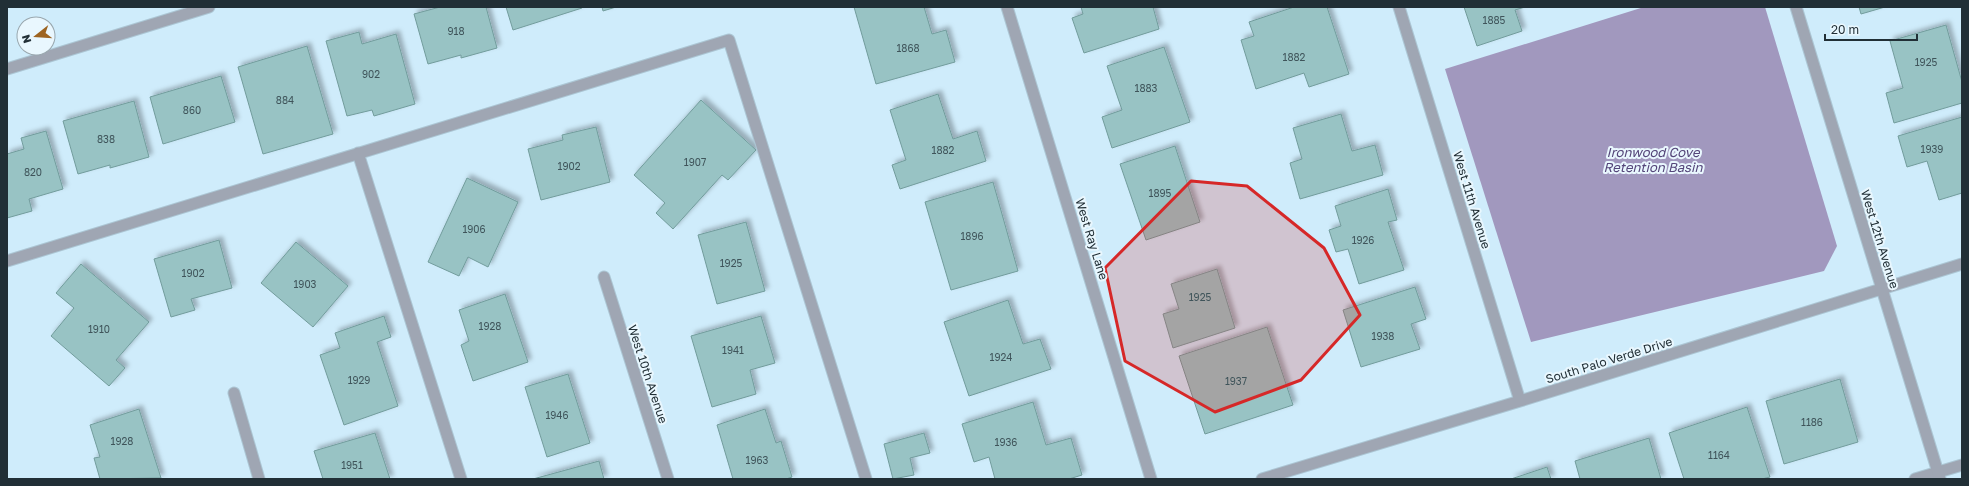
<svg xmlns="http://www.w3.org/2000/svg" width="1969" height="486" viewBox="0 0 1969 486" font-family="'Golos Text',sans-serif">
<defs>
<filter id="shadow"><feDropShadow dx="3.5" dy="-3.5" stdDeviation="2" flood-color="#0004"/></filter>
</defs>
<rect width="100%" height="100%" fill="#cfecfb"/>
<path fill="#a198be" d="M1644 7H1765L1837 246 1824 271 1531 342 1445 69Z"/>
<path fill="#98c3c4" stroke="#729c9c" filter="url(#shadow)" d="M440 7H486L497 48 461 58V55L428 64 414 14Z
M506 7H582V8L513 30Z
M602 7H616L603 11Z
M854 7H924L932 34 946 30 955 62 876 84Z
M1081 7H1153L1159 29 1084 53 1072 18 1083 14Z
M1294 7H1327L1349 74 1309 87 1304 73 1256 89 1241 40 1254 36 1249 22Z
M1464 7H1525L1515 10 1522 31 1477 46Z
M1859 7H1885L1861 14Z
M1946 25 1962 82V103L1894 123 1886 93 1903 88 1890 41Z
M359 32 362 44 396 34 415 104 374 116 372 110 347 116 326 41Z
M307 46 333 134 263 154 238 67Z
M1164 47 1190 122 1112 148 1102 117 1122 110 1107 66Z
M221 76 235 122 163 144 150 97Z
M938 94 953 139 977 131 986 161 900 189 892 165 906 160 890 110Z
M701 100 756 150 728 180 722 175 673 229 656 213 665 203 634 175Z
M134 101 149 157 110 168V165L78 174 63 121Z
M1341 114 1352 151 1375 145 1383 175 1300 199 1290 163 1302 159 1293 128Z
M1962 117V193L1939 200 1927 161 1907 167 1898 136Z
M596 127 610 182 541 200 528 149 563 140 562 135Z
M46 131 63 189 29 199 32 211 7 218V154L24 149 21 138Z
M1175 146 1200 222 1146 240 1120 164Z
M467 178 518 202 488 267 468 257 459 276 428 262Z
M993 182 1018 271 951 290 925 202Z
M1388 189 1397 220 1388 222 1404 270 1359 284 1348 249 1336 252 1329 230 1341 226 1335 206Z
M746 222 765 291 717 304 698 235Z
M219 240 232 288 191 299 195 310 171 317 154 259Z
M296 242 348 286 313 327 261 283Z
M81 264 149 322 116 360 125 368 109 386 51 336 74 308 56 293Z
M1217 269 1235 328 1173 348 1163 314 1179 309 1171 284Z
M1415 287 1426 319 1411 324 1420 349 1361 367 1343 310Z
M505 294 528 362 473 381 461 345 469 341 459 310Z
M1008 300 1023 344 1040 339 1051 369 969 396 944 322Z
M384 316 391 337 377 342 398 406 344 425 320 355 340 348 335 333Z
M761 316 775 363 750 370 756 394 712 407 691 336Z
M1267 327 1293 405 1205 434 1179 356Z
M568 374 590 443 547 457 525 387Z
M1840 379 1858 442 1784 464 1766 401Z
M1033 402 1046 445 1071 438 1082 475 1069 479H995L989 457 974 462 962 424Z
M1747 407 1770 477 1762 479H1684L1669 433Z
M139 409 161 478 100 479 94 458 100 457 90 425Z
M765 409 776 443 781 441 792 477 786 479H733L717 425Z
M375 433 390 479H323L314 451Z
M924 433 930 453 910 458 914 475 893 479 884 444Z
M1649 438 1661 479H1580L1575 461Z
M599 461 604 479H533Z
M1547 467 1551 479H1511Z"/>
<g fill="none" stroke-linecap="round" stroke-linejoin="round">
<defs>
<path id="service" d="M358 153 461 479
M7 261 729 40 866 479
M1915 479 1962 465"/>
<path id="minor" d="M1007 7 1151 479
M1399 7 1520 401
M1796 7 1940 479
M7 69 209 7
M604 277 668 479
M234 393 259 479
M1262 479 1520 401 1962 264"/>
</defs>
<use href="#service" stroke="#acc6d4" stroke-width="13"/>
<use href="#minor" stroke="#acc6d4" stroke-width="13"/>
<use href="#service" stroke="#9fa6b3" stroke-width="11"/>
<use href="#minor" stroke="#9fa6b3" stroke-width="11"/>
</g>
<path fill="#d62828" fill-opacity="0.2" stroke="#d62828" stroke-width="3" stroke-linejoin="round" d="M1191 181 1247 186 1324 248 1360 315 1301 380 1215 412 1125 361 1105 268Z"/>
<g text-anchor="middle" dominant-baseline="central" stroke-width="4" stroke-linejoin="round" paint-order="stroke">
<g font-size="10" fill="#3f545a">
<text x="1494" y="20">1885</text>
<text x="456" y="31">918</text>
<text x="908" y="48">1868</text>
<text x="1294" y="57">1882</text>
<text x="1926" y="62">1925</text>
<text x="371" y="74">902</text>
<text x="1146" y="88">1883</text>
<text x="285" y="100">884</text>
<text x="192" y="110">860</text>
<text x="106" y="139">838</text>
<text x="1932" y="149">1939</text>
<text x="943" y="150">1882</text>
<text x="695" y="162">1907</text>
<text x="569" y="166">1902</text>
<text x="33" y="172">820</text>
<text x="1160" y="193">1895</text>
<text x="474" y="229">1906</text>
<text x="972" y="236">1896</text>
<text x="1363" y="240">1926</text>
<text x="731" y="263">1925</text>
<text x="193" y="273">1902</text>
<text x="305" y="284">1903</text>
<text x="1200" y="297">1925</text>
<text x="490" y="326">1928</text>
<text x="99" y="329">1910</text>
<text x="1383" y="336">1938</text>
<text x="733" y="350">1941</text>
<text x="1001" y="357">1924</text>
<text x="359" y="380">1929</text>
<text x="1236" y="381">1937</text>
<text x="557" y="415">1946</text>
<text x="1812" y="422">1186</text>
<text x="122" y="441">1928</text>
<text x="1006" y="442">1936</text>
<text x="1719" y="455">1164</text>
<text x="757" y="460">1963</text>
<text x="352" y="465">1951</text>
</g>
<g font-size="12" fill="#212f36" stroke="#e9f7fe">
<text transform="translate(1472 200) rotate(73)">West 11th Avenue</text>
<text transform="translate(1092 239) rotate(73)">West Ray Lane</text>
<text transform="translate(1880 239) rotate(73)">West 12th Avenue</text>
<text transform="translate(1609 360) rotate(-17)">South Palo Verde Drive</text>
<text transform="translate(648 374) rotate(72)">West 10th Avenue</text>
</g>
<g font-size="13" font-style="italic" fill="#544579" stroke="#e9f7fe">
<text x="1653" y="152">Ironwood Cove<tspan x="1653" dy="15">Retention Basin</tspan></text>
</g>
</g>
<rect width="1969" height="486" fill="none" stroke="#212f36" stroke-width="16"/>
<g transform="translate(36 36) rotate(253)"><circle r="19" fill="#e9f7fe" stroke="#99a7ae"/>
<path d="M0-3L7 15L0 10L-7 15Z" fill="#9d6421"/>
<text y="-6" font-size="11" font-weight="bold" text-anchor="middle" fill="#212f36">N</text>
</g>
<path d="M1825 34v6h92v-6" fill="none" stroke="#212f36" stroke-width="2"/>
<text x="1831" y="34" font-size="12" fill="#212f36" stroke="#e9f7fe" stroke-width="3" paint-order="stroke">20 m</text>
</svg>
